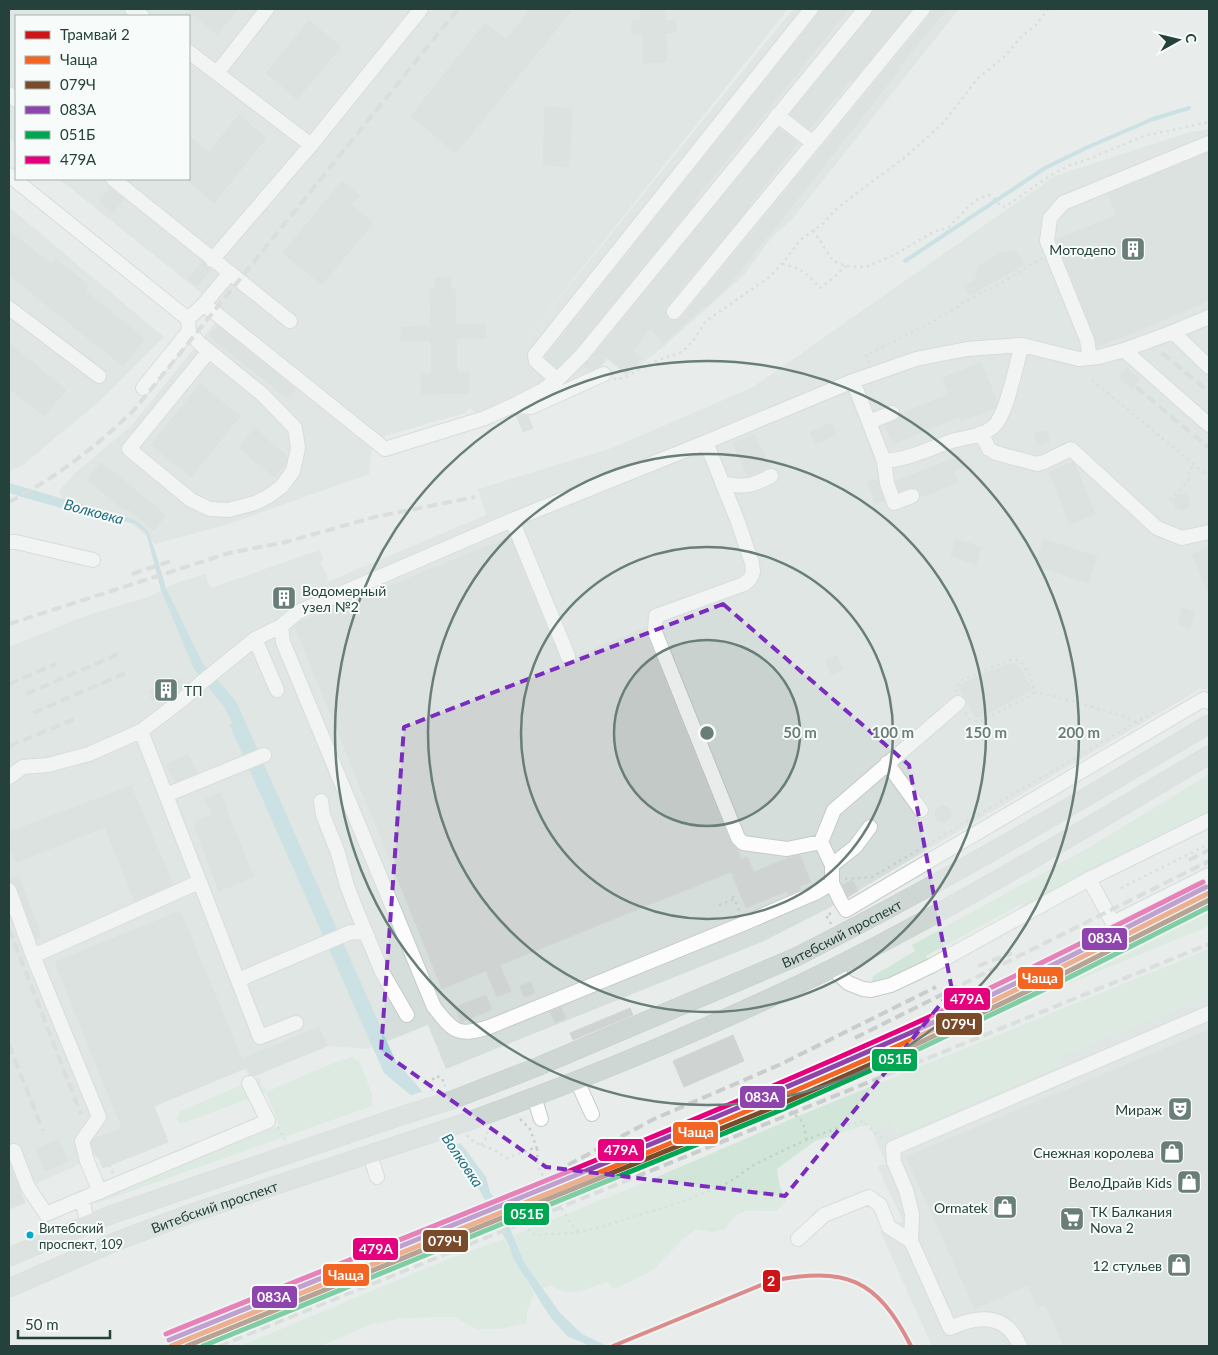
<svg xmlns="http://www.w3.org/2000/svg" width="1218" height="1355" viewBox="0 0 1218 1355" font-family="Lato,sans-serif">
<rect width="100%" height="100%" fill="#e8edeb"/>
<path fill="#d6dedb" d="M9 9H788L514 354 793 9H959L793 218 772 237 744 275 661 349 626 375 608 359 595 374 590 373 544 395 479 418 470 407 466 413 381 437 59 179H189V16H16V144L9 138Z
M1209 129V690L1200 689 827 909 762 942 446 1069 428 1025 368 1049 327 1046 249 1078 245 1069 147 1109 157 1114 168 1142 103 1168 98 1156 96 1157 20 1191 25 1203 9 1209V647L82 617 151 596 176 583 205 574 211 588 319 550 324 559 320 562 328 577 327 582 486 515 478 489 612 448 753 387 1055 176 1190 132Z
M9 207 164 337 100 401 24 464 9 472Z
M215 323 372 447 369 474 229 524 155 544 136 527 105 510 64 501 59 491 76 472 131 426Z
M1209 996V1346H932L880 1231 903 1221 877 1166 886 1164 869 1124 873 1123H893L898 1134 1061 1065 1057 1057Z"/>
<path fill="#d1e6d8" d="M1209 774V813L1026 907 1021 904 926 956 928 960 896 976 872 982 873 976 915 951 912 945 1090 847Z
M1209 902V926L993 1015 991 1012Z
M1209 949V996L1057 1057 1061 1065 900 1135 893 1123 877 1131 873 1123 815 1141 777 1169 780 1187 787 1201 776 1211C750 1213 742 1203 725 1229L711 1232 696 1229 684 1238 652 1271 614 1289 607 1282C586 1288 570 1300 552 1285L543 1288 524 1262 514 1235 638 1185 791 1119Z
M352 1057 359 1061 366 1078 372 1095V1106L98 1203 95 1202 94 1198 279 1126 266 1092 181 1124 177 1119 180 1111 260 1077 261 1086 265 1088 266 1092 336 1062Z
M504 1239 534 1293 527 1311V1323L500 1329H476L454 1317 403 1318 369 1325 321 1346H240L448 1259Z"/>
<path fill="#a8d2dc" d="M9 483 135 520 148 531 156 554 166 588 203 664 236 701 396 1062 417 1085 486 1177 490 1192 501 1206 524 1262 560 1313 582 1334 607 1346H588L582 1342 568 1337 551 1318 513 1258 509 1246 478 1187 420 1104C409 1092 396 1084 384 1073L230 726 232 723 225 708 194 669 161 590 146 532 133 523 67 510 9 493Z"/>
<path fill="#e8edeb" d="M424 1091 463 1142 447 1147 409 1096Z"/>
<g fill="none" stroke-linecap="round" stroke-linejoin="round">
<path stroke="#a8d2dc" stroke-width="4" d="M905 261 1045 168 1088 147 1153 119 1189 108"/>
</g>
<path fill="#cfd4d2" stroke="#d1d6d4" d="M186 9H238L217 34Z
M531 9H573L456 153 411 116 485 23 506 40Z
M641 9H665V21L676 20V32L666 33 667 62 643 63V34H632V21H641Z
M820 9H849L693 202 694 204 576 349 557 368 545 357 818 14Z
M875 9H912L853 81 851 80 809 129 790 114Z
M932 9H947L898 68 900 69 789 210 726 288 706 307 705 305 664 343 650 328 633 350 641 359 626 374 607 357 599 367 590 370 584 366 779 128 798 143 750 204 751 205 667 306 665 311 668 318 673 321 681 318 930 15Z
M309 21 341 47 297 99 266 73Z
M545 107 572 109 569 166 543 165Z
M239 115 266 138 214 203 189 182V136L209 152Z
M1209 152V301L1097 347 1095 337 1056 240 1117 215 1108 194Z
M342 181 359 195 351 205 373 223 322 285 283 253Z
M110 188 124 199 113 213 99 201Z
M9 230 51 264 56 259 89 286 85 291 145 339 123 366 9 275Z
M1014 249 1024 265 970 295 964 287 978 277 975 271 980 268 979 266 1003 252 1004 254Z
M203 262 211 270 196 286 188 279Z
M435 278H450L451 289H455L456 325H486V338L456 339 457 372H469V393L422 394 421 374H432L431 340 401 341V327L431 326 430 289H435Z
M218 326 296 389 287 398 209 336Z
M9 343 66 390 44 416 9 388Z
M981 362 997 402 995 408 961 421 959 417 893 444 885 425 896 421 901 414 949 394 943 378Z
M1127 368 1140 379 1132 389 1119 377Z
M200 384 240 416 191 477 151 445Z
M516 415 528 416 533 428 523 432Z
M832 423 837 435 815 444 810 432Z
M254 428 287 456 286 463 274 477 239 448Z
M1046 430 1050 442 1038 446 1034 434Z
M754 434 770 466 748 476 733 444Z
M960 456 965 467 954 471 958 482 921 497 920 492 914 487 899 492 896 481Z
M101 462 166 515 154 530 128 509 126 511 87 480Z
M1073 462 1075 465 1095 514 1070 524 1049 472Z
M878 479 884 501 875 503 868 482Z
M1174 502a8 8 0 1 1 16 0a8 8 0 1 1-16 0Z
M510 537 560 659 563 663 572 664 575 661 577 656 646 628 647 635 730 841 737 849 741 859 747 857 754 872 790 857 800 855 811 882 800 886 801 889 788 895 787 891 746 908 731 872 500 965 511 991 497 997 486 971 442 989 295 626 298 623Z
M956 539 981 547 976 564 951 556Z
M1044 539 1097 557 1088 583 1035 565Z
M1209 547V593L1192 555Z
M289 589 293 602 280 607 276 594Z
M1182 608 1195 612 1190 628 1178 624Z
M837 656 843 669 831 674 826 660Z
M1009 664H1015L1020 669 1030 685V691L981 717H975L959 687 969 680Z
M179 678 183 687 153 701 148 691Z
M188 754 197 773 175 782 166 765Z
M131 786 173 884 135 901 105 827 16 862 9 845V832Z
M221 793 229 815H228L254 877 219 891 194 826H196L195 822 212 815 205 799Z
M935 814a8 8 0 1 1 16 0a8 8 0 1 1-16 0Z
M19 877 41 936 36 939 17 887 9 880Z
M852 880 858 891 848 897 843 885Z
M180 911 242 1059 319 1027 327 1046 254 1076 251 1075 247 1066 245 1068 154 1106 168 1142 103 1168 98 1156 96 1157 91 1143 94 1139 122 1128 55 962Z
M531 982 535 993 524 997 520 986Z
M486 995 492 1010 461 1022 455 1007Z
M561 1007 566 1018 555 1023 550 1012Z
M630 1008 633 1015 573 1040 570 1033Z
M1209 1030V1346H1064L1045 1304 1038 1308 1028 1285 975 1309 906 1157Z
M733 1035 744 1061 684 1087 673 1061Z
M59 1139 68 1161 45 1171 36 1149Z
M9 1165 25 1203 9 1209Z"/>
<g fill="none" stroke-linecap="round" stroke-linejoin="round">
<defs>
<path id="minor" d="M132 9 142 16
M189 52 311 145
M217 73 267 9
M9 94 16 100
M813 143 923 9
M9 175 188 319 189 331 199 343 262 394 295 428 298 448 293 471 282 486 269 496 255 503 229 510 210 509 191 500 129 449 209 351
M113 179 290 321
M212 260 311 145 421 9
M203 305 230 273
M9 308 99 376
M674 312 813 143 777 115
M188 319 203 305 214 312 385 449 485 418 512 406 543 390 557 380 582 355 865 9
M1173 332 1209 367
M1124 350 1209 425
M1090 358 1087 340 1047 241 1050 218 1063 203 1209 143
M557 380 536 361 535 355 811 9
M853 381 884 461C906 460 926 450 946 443 961 437 980 438 993 427 1007 415 1016 364 1022 345
M143 388 189 331
M515 406 531 407 604 374
M869 422 892 413
M981 433 989 449 996 453 1037 464 1044 462 1071 449 1157 528 1182 538 1209 532
M706 442 738 522 752 563 753 572 750 579 744 584 656 616 655 632 738 838 743 843 787 849 821 842 832 865V883L817 892 745 923 489 1027C458 1037 454 1032 434 1007L283 642 281 626 298 612 512 520 706 442 853 381 916 359 967 349 1022 345 1079 359 1099 357 1124 350 1173 332 1209 317
M884 461 887 483 894 503 912 496
M722 483C743 488 752 486 771 476
M512 520 568 656
M9 542H16L93 560
M255 639 277 690
M141 731 260 1037 296 1023
M887 763 921 810
M9 777 23 767 48 765 89 754 141 731 183 699 202 682 255 639 281 626
M166 795 264 755
M321 801 323 815 338 853 347 886 358 914 382 972 407 1015
M821 842 834 810 958 703
M832 865 855 847 870 827
M1089 879 1113 923 1209 875
M832 883 840 900 846 910 1204 699 1209 702
M9 890 33 956 99 1117 82 1141 87 1161 100 1192
M33 956 199 882
M832 968 848 983 863 989 871 990 891 985 931 966 1089 879 1209 820
M238 980 351 932 366 933
M577 1081 592 1114
M534 1097 541 1119
M9 1153 14 1151 28 1187 46 1214 268 1121 249 1083
M370 1155 377 1177
M82 1199 88 1225
M798 1239 824 1215 869 1197 880 1205 889 1227 911 1241
M1020 1346C1006 1313 979 1315 950 1328L911 1241 912 1214 906 1190 894 1162 893 1148 1209 1013"/>
<g id="major">
<path id="s1" d="M452 1100 537 1067 796 957C937 886 1074 805 1209 724"/>
<path d="M469 1121C593 1076 715 1026 833 968 962 904 1085 828 1209 755"/>
<path d="M9 1257 113 1214 407 1114"/>
<path id="s2" d="M9 1288 117 1241 192 1213 424 1136"/>
</g>
</defs>
<use href="#minor" stroke="#c5cac8" stroke-width="16"/>
<use href="#major" stroke="#c3ccc9" stroke-width="19"/>
<path stroke="#c6cfcd" stroke-width="2.5" stroke-dasharray="2.5 4" stroke-linecap="butt" d="M813 230 833 261 846 266 866 267 894 255 933 232 949 227 967 208 976 200 988 195 992 196 999 204 1005 207 1051 175 1070 165 1086 160 1144 136 1209 122
M782 264C802 268 806 273 820 288L833 278 846 266
M869 363 866 355 927 325 982 292 991 289 1042 258
M614 378 617 380 627 376 658 360 682 352 693 341 706 321 768 278 782 264 800 240 824 223 834 211 858 192 904 158 944 122 978 78 1003 58 1021 37 1036 25 1048 9
M1092 380 1203 472 1209 473
M1170 500 1188 481 1189 472 1194 465
M1009 660H1017C1026 666 1034 681 1034 692L1030 696 979 722 969 719 955 695 957 686 962 680Z
M1034 692 1068 700 1127 717 1136 722
M845 879 872 877 1157 710
M1121 888 1209 844
M733 896 740 913
M719 905 734 899
M831 924 826 915 833 913
M433 1091 430 1087V1082L436 1076 442 1078 445 1086
M520 1119 530 1129 537 1149
M278 1127 285 1140
M467 1135C474 1144 483 1146 492 1149 498 1151 502 1156 507 1158L534 1148 537 1149 538 1167 549 1186 771 1095 800 1119 803 1123 807 1140
M481 1145 485 1141 488 1130
M109 1165 113 1173
M549 1186 569 1221 578 1231
M528 1229 536 1236C548 1233 561 1234 573 1233 593 1230 613 1223 632 1217 664 1208 695 1198 725 1184 736 1179 744 1171 754 1165 789 1147 825 1130 863 1121L879 1137 887 1138"/>
<use href="#minor" stroke="#fcfcfc" stroke-width="14"/>
<use href="#major" stroke="#cfd7d5" stroke-width="18"/>
<path stroke="#c9cdcc" stroke-width="4" stroke-dasharray="10 5" stroke-linecap="butt" d="M1162 353 1209 392
M1136 387 1209 448
M9 502C57 477 96 447 135 409L458 9
M132 574 171 561
M9 624 229 553 286 542 375 517 475 497
M9 684 56 664
M26 694 121 653
M33 713 128 672
M9 746 77 718
M1189 860 1209 850
M9 929 81 1114
M978 966 1012 953
M855 1038 1209 861
M9 1045 43 1131
M568 1165 654 1119 779 1065 936 987
M219 1346 1209 944"/>
<defs>
<path id="major-bridge" d="M407 1114 452 1100
M424 1136 469 1121"/>
</defs>
<use href="#major-bridge" stroke="#c3ccc9" stroke-width="19" stroke-linecap="butt"/>
<use href="#major-bridge" stroke="#cfd7d5" stroke-width="18"/>
<defs>
<path id="rail-1" d="M171 1346C418 1245 669 1148 913 1039 1013 993 1111 942 1209 893"/>
<path id="rail-2" d="M187 1346 779 1105 919 1043 1059 976 1209 900"/>
<path id="rail-3" d="M169 1340C416 1239 666 1142 910 1033 1010 988 1108 937 1206 887"/>
<path id="rail-4" d="M203 1346 781 1110 921 1048 1062 981 1209 907"/>
<path id="rail-5" d="M166 1334C414 1233 663 1137 907 1027 1007 982 1105 931 1203 882"/>
</defs>
<use href="#rail-1" stroke="#f7fbf9" stroke-width="9"/>
<use href="#rail-2" stroke="#f7fbf9" stroke-width="9"/>
<use href="#rail-3" stroke="#f7fbf9" stroke-width="9"/>
<use href="#rail-4" stroke="#f7fbf9" stroke-width="9"/>
<use href="#rail-5" stroke="#f7fbf9" stroke-width="9"/>
<use href="#rail-1" stroke="#f26522" stroke-width="5"/>
<use href="#rail-2" stroke="#7a4b2a" stroke-width="5"/>
<use href="#rail-3" stroke="#8e44ad" stroke-width="5"/>
<use href="#rail-4" stroke="#00a651" stroke-width="5"/>
<use href="#rail-5" stroke="#e5007d" stroke-width="5"/>
<defs>
<path id="tram-1" d="M613 1346 771 1281C845 1267 876 1277 911 1346"/>
</defs>
<use href="#tram-1" stroke="#f7fbf9" stroke-width="8"/>
<use href="#tram-1" stroke="#ce1417" stroke-width="4"/>
</g>
<path d="M0 0H1218V1355H0ZM723 604 909 765 952 990 785 1196 546 1167 381 1051 404 727Z" fill="#e8edeb" fill-opacity=".55" fill-rule="evenodd"/>
<path fill="none" stroke="#7b2cbf" stroke-width="4" stroke-dasharray="10 6" stroke-linejoin="round" d="M723 604 909 765 952 990 785 1196 546 1167 381 1051 404 727Z"/>
<circle cx="707" cy="733" r="93" fill="#697e79" fill-opacity=".12"/>
<g fill="none" stroke="#697e79" stroke-width="2.5">
<circle cx="707" cy="733" r="93"/>
<circle cx="707" cy="733" r="186"/>
<circle cx="707" cy="733" r="279"/>
<circle cx="707" cy="733" r="372"/>
</g>
<defs>
<symbol id="building-square" viewBox="-11 -11 22 22"><rect x="-9" y="-9" width="18" height="18" rx="4" fill="#697e79" stroke="#f7fbf9"/><path d="M-4-6H4V6H1V3H-1V6H-4ZM-2.5-4.3h1.7v1.8h-1.7ZM.8-4.3h1.7v1.8H.8ZM-2.5-1h1.7V.8h-1.7ZM.8-1h1.7V.8H.8Z" fill="#fff"/></symbol>
<symbol id="theatre-square" viewBox="-11 -11 22 22"><rect x="-9" y="-9" width="18" height="18" rx="4" fill="#697e79" stroke="#f7fbf9"/><path d="M-5-5.5Q0-4 5-5.5V0Q5 5 0 6Q-5 5-5 0ZM-3.3-2.5H-1v1.5H-3.3ZM1-2.5H3.3v1.5H1ZM-2.8 1Q0 5.5 2.8 1Z" fill="#fff"/></symbol>
<symbol id="shop-square" viewBox="-11 -11 22 22"><rect x="-9" y="-9" width="18" height="18" rx="4" fill="#697e79" stroke="#f7fbf9"/><path d="M-5-2.5h2.3a2.7 3.5 0 0 1 5.4 0H5L5.5 6h-11ZM-1.5-2.5h3a1.5 2.3 0 0 0-3 0Z" fill="#fff"/></symbol>
<symbol id="supermarket-square" viewBox="-11 -11 22 22"><rect x="-9" y="-9" width="18" height="18" rx="4" fill="#697e79" stroke="#f7fbf9"/><path d="M-6-5.5h2.5l.6 2H6L4.5 2H-2.5L-4.4-4H-6ZM-1.5 3.2a1.3 1.3 0 1 0 .1 0ZM3 3.2a1.3 1.3 0 1 0 .1 0Z" fill="#fff"/></symbol>
</defs>
<g fill-rule="evenodd">
<use href="#building-square" x="1119" y="235" width="28" height="28"/>
<use href="#building-square" x="270" y="584" width="28" height="28"/>
<use href="#building-square" x="152" y="676" width="28" height="28"/>
<use href="#theatre-square" x="1166" y="1095" width="28" height="28"/>
<use href="#shop-square" x="1158" y="1138" width="28" height="28"/>
<use href="#shop-square" x="1175" y="1168" width="28" height="28"/>
<use href="#shop-square" x="991" y="1193" width="28" height="28"/>
<use href="#supermarket-square" x="1058" y="1205" width="28" height="28"/>
<use href="#shop-square" x="1165" y="1251" width="28" height="28"/>
</g>
<circle fill="#00a9ce" stroke="#f7fbf9" stroke-width="2" cx="30" cy="1235" r="4.5"/>
<g text-anchor="middle" dominant-baseline="central" stroke-width="4" stroke-linejoin="round" paint-order="stroke">
<g font-size="13" fill="#24423b" stroke="#f7fbf9" text-anchor="start">
<text x="39" y="1228">Витебский<tspan x="39" dy="16">проспект, 109</tspan></text>
</g>
<g font-size="14" fill="#24423b" stroke="#f7fbf9" text-anchor="end">
<text x="1116" y="249">Мотодепо</text>
<text x="302" y="590" text-anchor="start">Водомерный<tspan x="302" dy="16">узел №2</tspan></text>
<text x="184" y="690" text-anchor="start">ТП</text>
<text x="1162" y="1109">Мираж</text>
<text x="1154" y="1152">Снежная королева</text>
<text x="1172" y="1182">ВелоДрайв Kids</text>
<text x="988" y="1207">Ormatek</text>
<text x="1090" y="1211" text-anchor="start">ТК Балкания<tspan x="1090" dy="16">Nova 2</tspan></text>
<text x="1162" y="1265">12 стульев</text>
</g>
<g font-size="14" fill="#24423b" stroke="#f7fbf9">
<text stroke="none"><textPath href="#s1" startOffset="424">Витебский проспект</textPath></text>
<text stroke="none"><textPath href="#s2" startOffset="221">Витебский проспект</textPath></text>
</g>
<g font-size="15" font-style="italic" fill="#1b6c81" stroke="#f7fbf9">
<text transform="translate(94 511) rotate(15)">Волковка</text>
<text transform="translate(463 1160) rotate(56)">Волковка</text>
</g>
</g>
<circle cx="707" cy="733" r="8" fill="#697e79" stroke="#f7fbf9" stroke-width="2.5"/>
<g font-size="15" text-anchor="middle" font-weight="bold" fill="#697e79" stroke="#f7fbf9" stroke-width="4" stroke-linejoin="round" paint-order="stroke">
<text x="800" y="738">50 m</text>
<text x="893" y="738">100 m</text>
<text x="986" y="738">150 m</text>
<text x="1079" y="738">200 m</text>
</g>
<g stroke="#f7fbf9" stroke-width="2">
<rect x="1081" y="927" width="47" height="24" rx="5" fill="#8e44ad"/>
<rect x="1017" y="966" width="47" height="24" rx="5" fill="#f26522"/>
<rect x="943" y="987" width="48" height="24" rx="5" fill="#e5007d"/>
<rect x="935" y="1012" width="48" height="24" rx="5" fill="#7a4b2a"/>
<rect x="871" y="1048" width="47" height="24" rx="5" fill="#00a651"/>
<rect x="739" y="1085" width="47" height="24" rx="5" fill="#8e44ad"/>
<rect x="672" y="1121" width="47" height="24" rx="5" fill="#f26522"/>
<rect x="597" y="1138" width="48" height="24" rx="5" fill="#e5007d"/>
<rect x="503" y="1202" width="47" height="24" rx="5" fill="#00a651"/>
<rect x="422" y="1229" width="47" height="24" rx="5" fill="#7a4b2a"/>
<rect x="352" y="1237" width="47" height="24" rx="5" fill="#e5007d"/>
<rect x="322" y="1263" width="48" height="24" rx="5" fill="#f26522"/>
<rect x="762" y="1269" width="19" height="24" rx="5" fill="#ce1417"/>
<rect x="251" y="1285" width="47" height="24" rx="5" fill="#8e44ad"/>
</g>
<g font-size="14" text-anchor="middle" font-weight="bold" fill="#fff">
<text x="1105" y="943">083А</text>
<text x="1040" y="983">Чаща</text>
<text x="967" y="1004">479А</text>
<text x="959" y="1029">079Ч</text>
<text x="895" y="1064">051Б</text>
<text x="762" y="1102">083А</text>
<text x="696" y="1137">Чаща</text>
<text x="621" y="1155">479А</text>
<text x="527" y="1219">051Б</text>
<text x="445" y="1246">079Ч</text>
<text x="376" y="1254">479А</text>
<text x="346" y="1280">Чаща</text>
<text x="771" y="1286">2</text>
<text x="274" y="1302">083А</text>
</g>
<rect width="1218" height="1355" fill="none" stroke="#24423b" stroke-width="20"/>
<rect x="15" y="15" width="175" height="165" fill="#f7fbf9" stroke="#a3b1ad"/>
<rect x="25" y="31" width="25" height="8" fill="#ce1417" stroke="#a3b1ad"/>
<text x="60" y="40" font-size="15" fill="#24423b">Трамвай 2</text>
<rect x="25" y="56" width="25" height="8" fill="#f26522" stroke="#a3b1ad"/>
<text x="60" y="65" font-size="15" fill="#24423b">Чаща</text>
<rect x="25" y="81" width="25" height="8" fill="#7a4b2a" stroke="#a3b1ad"/>
<text x="60" y="90" font-size="15" fill="#24423b">079Ч</text>
<rect x="25" y="106" width="25" height="8" fill="#8e44ad" stroke="#a3b1ad"/>
<text x="60" y="115" font-size="15" fill="#24423b">083А</text>
<rect x="25" y="131" width="25" height="8" fill="#00a651" stroke="#a3b1ad"/>
<text x="60" y="140" font-size="15" fill="#24423b">051Б</text>
<rect x="25" y="156" width="25" height="8" fill="#e5007d" stroke="#a3b1ad"/>
<text x="60" y="165" font-size="15" fill="#24423b">479А</text>
<g transform="translate(1178 40) rotate(82)" stroke="#f7fbf9" stroke-width="4" paint-order="stroke">
<path d="M0-4L9 19L0 12L-9 19Z" fill="#24423b"/>
<text y="-8" font-size="14" font-weight="bold" text-anchor="middle" fill="#24423b">С</text>
</g>
<path d="M18 1330v8h92v-8" fill="none" stroke="#24423b" stroke-width="2.5"/>
<text x="25" y="1330" font-size="15" fill="#24423b" stroke="#f7fbf9" stroke-width="4" paint-order="stroke">50 m</text>
</svg>
